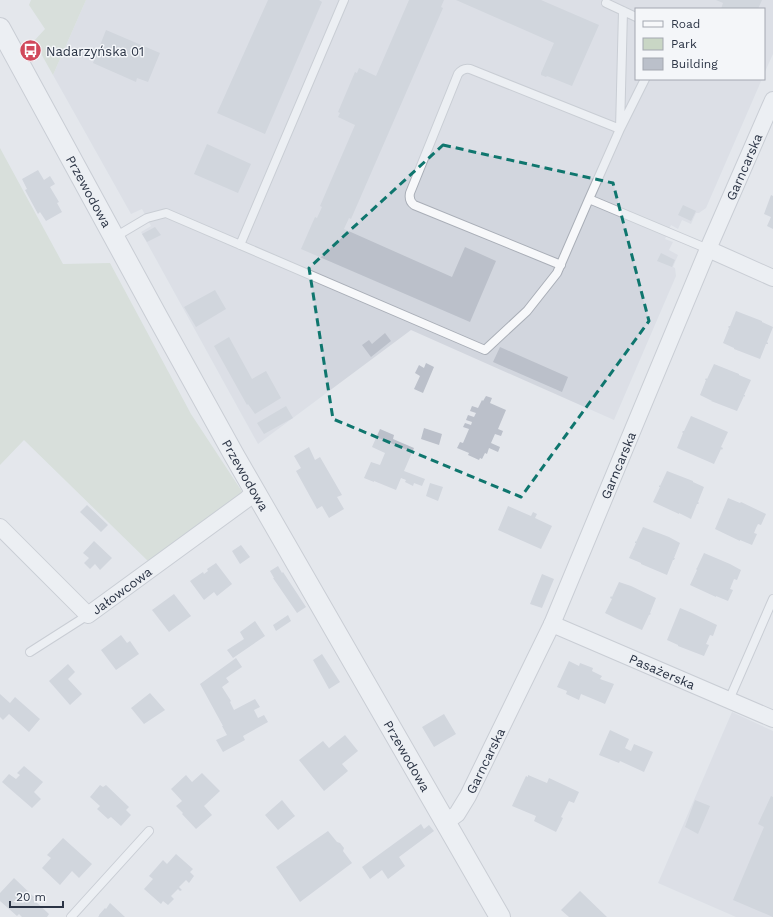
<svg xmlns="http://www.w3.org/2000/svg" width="773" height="917" viewBox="0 0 773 917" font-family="'Work Sans',sans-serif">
<rect width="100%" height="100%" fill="#e4e7ec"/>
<path fill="#d2d6de" d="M86 0H773V54L764 74V9H636V79H762L706 208 699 213H696L691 224 682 220 678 229 671 225 665 239 673 242 669 250 678 255 673 267 675 268 676 276 614 420 411 330 258 444 141 232 151 226 142 209 131 214 53 75Z
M732 712 773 731V917H736L658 883Z"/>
<path fill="#c9d6c5" d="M31 0H86L53 75 34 41 45 29 29 5Z
M0 148 63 264 110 263 191 414 243 493 150 563 24 440 0 465Z"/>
<path fill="#bbc0ca" d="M268 0H319L322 2 265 134 217 113Z
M409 0H444L441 7 443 8 351 219 349 218 344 229 452 277 465 247 496 261 470 322 301 249 315 217 317 218 322 207 320 206 355 125 338 117 340 113 338 112 355 72 357 73 359 68 376 76Z
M456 0H541L599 25 572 86 547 76 546 77 541 75V73L554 43Z
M716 0H762L758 9H721L723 3Z
M106 30 160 53 148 82 137 78 136 82 93 63Z
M207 144 251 164 238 193 194 174Z
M38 170 44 180 50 176 55 184 50 187 59 202 57 203 62 212 46 221 40 212 38 214 25 190 27 189 22 179Z
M771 195 773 196V229L767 226 771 217 764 214Z
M683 205 696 211 691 221 678 215Z
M155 227 161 235 147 242 142 234Z
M661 253 675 260 672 267 657 261Z
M215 290 226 309 196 327 184 307Z
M736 311 762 321V322L773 327 767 342 768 343V344H766L760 359 734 349V348L723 343 729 328 728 327 729 326H730Z
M385 333 391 341 371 357 362 345 369 340 372 344Z
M229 337 252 379 266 371 281 398 255 414 248 404 247 405 214 346Z
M500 347 568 377 562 392 493 362Z
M426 363 434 367 423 393 414 389 420 376 415 373 419 365 424 368Z
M714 364 739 374V375L751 380 744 395H745V397L744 396 737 411 711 401H712L700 395 706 380H705L706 378 707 379Z
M486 396 492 398 490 403 506 410 498 429 503 431 501 436 495 434 491 443 500 447 498 452 489 448 487 454 485 453 482 459 480 458 479 460 468 455 469 453 457 448 460 442 463 443 469 429 463 427 465 423 471 425 472 422 466 420 468 415 474 417 476 413 470 411 472 406 478 408 482 400 483 401Z
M286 406 293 418 264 434 257 423Z
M691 416 703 421 728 432 721 447 723 448 722 450 721 449 714 464 677 448 683 433 682 432 683 431H684Z
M424 428 442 434 439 445 421 439Z
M380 429 394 435 393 439 414 448 404 471 425 479 422 486 414 483 413 486 405 482 406 480 401 478 396 490 374 481V482L364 478 371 462 380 465 385 453 372 447Z
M309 447 315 460 320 457 342 495 337 497 344 509 329 518 322 506 317 509 296 471 301 468 294 456Z
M667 471 693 481V482L704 487 698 502 699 503 698 504H697L691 519 679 513V514L653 502 660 487H659V485L660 486Z
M430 483 443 487 438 501 426 496Z
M728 498 740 503 741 502 766 514 761 525 758 524 756 528 754 533 757 534 752 545 740 540V541L715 529Z
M87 505 108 525 101 532 80 512Z
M508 506 531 516 533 512 537 514 535 518 552 526 541 549 498 530Z
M643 527 669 537 680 543 674 558H675L674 560H673L667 575 641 564V563L629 558 636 543H635V541L636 542Z
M94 541 112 558 100 570 95 564 90 569 84 563 89 558 83 553Z
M241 545 250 557 240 564 232 551Z
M704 553 730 564 741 570 737 580 734 579 730 589 733 590 728 601 716 596V597L690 585 697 570 696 569 697 568Z
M216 563 232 584 217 596 214 592 204 600 190 581 203 572 204 574 208 571 207 569Z
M278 566 282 573 283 572 306 607 297 613 273 578H274L270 571Z
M542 574 554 579 542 608 530 604Z
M619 582 631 586 656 598 650 613 651 614 649 615 642 630 617 619 605 613 612 599 610 598 611 596 612 597Z
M174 594 191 616 169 632 152 610Z
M680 608 692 613 717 625 713 636 710 635 706 644 709 645 704 656 678 646V645L667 640Z
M288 615 291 621 276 631 273 625Z
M255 621 265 636 233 658 227 650 244 639 240 632Z
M121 635 127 643 130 641 139 654 116 670 101 650Z
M322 654 340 682 329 689 313 660Z
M236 658 242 667 226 678 229 682 222 687 231 701 230 702 234 710 255 699 260 707 254 710 258 718 264 715 268 722 243 736 245 740 223 752 216 740 227 735 222 726H223L200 684Z
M569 661 579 666 580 663 593 668 592 671 602 676 600 679 614 684 605 704 581 694 579 700 566 694 567 691 557 687Z
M68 664 75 672 68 679 82 694 70 705 49 681Z
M150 693 165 710 144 724 131 708Z
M0 694 10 703 15 697 40 719 29 732 9 714 3 720 0 717Z
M444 714 456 734 434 747 422 727Z
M610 730 629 739 625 748 631 751 634 744 653 752 644 772 620 761 619 763 599 755Z
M345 735 358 751 342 764 348 771 324 791 299 760 323 741 329 748Z
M24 766 43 782 34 792 41 799 32 808 2 782 9 774 16 779 20 775 17 773Z
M202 773 220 791 204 806 212 815 196 829 182 814 183 813 176 806 182 801 171 789 186 775 192 782Z
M528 775 547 783 549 778 579 792 574 803 569 801 561 817 563 818 556 832 534 821 536 816 512 806 526 776 528 777Z
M100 785 103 787 106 785 129 807 126 810 131 815 121 826 111 817 108 819 97 809 100 806 90 797Z
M771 796 773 797V917L733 900 764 827 758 824Z
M282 800 295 816 278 830 265 815Z
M695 800 710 806 698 834 685 827Z
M421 824 424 829 429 825 434 831 399 857 405 866 388 879 382 870 370 879 362 867Z
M328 831 337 842 340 843 344 848 343 851 352 863 300 902 276 867Z
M63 838 92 864 79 878 72 871 60 885 42 868 51 858 47 855Z
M176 854 193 869 190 872 194 876 189 883 186 880 179 887 182 890 180 891 178 889 171 896 174 899 168 905 163 901 161 904 144 889 153 879 149 876 163 860 167 864Z
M14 878 34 897 33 899 49 914 47 917H22L19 914 17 916 0 901V893Z
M580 891 607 917H569L561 910Z
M110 903 125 917H98L99 916V915L105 908 106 909Z"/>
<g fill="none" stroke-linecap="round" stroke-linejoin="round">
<defs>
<path id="service" d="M606 3 636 17
M589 199 620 129 645 79
M115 237 147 218 166 213 485 350 527 311 557 273 589 199 708 249
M240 245 344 0
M561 265 414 205C410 202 409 198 410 193L458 74C461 70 465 68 470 69L620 129 623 11
M30 652 88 615
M729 700 773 599
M71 917 149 831"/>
<g id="minor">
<path d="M708 249 773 278"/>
<path id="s1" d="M0 527 88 615 247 499 255 491"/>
<path id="s2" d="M552 624 773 719"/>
<path id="s3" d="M446 822 457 814 468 796 552 624 708 249 773 100"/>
</g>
<g id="tertiary">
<path id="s4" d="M0 28 157 316 234 455 500 917"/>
</g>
</defs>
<use href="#service" stroke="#a9aeb7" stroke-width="10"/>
<use href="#minor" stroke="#a9aeb7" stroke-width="18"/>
<use href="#tertiary" stroke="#a9aeb7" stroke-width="22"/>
<use href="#service" stroke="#f7f8fa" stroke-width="8"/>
<use href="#minor" stroke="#f7f8fa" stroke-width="16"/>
<use href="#tertiary" stroke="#f7f8fa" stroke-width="20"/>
</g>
<path d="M0 0H773V917H0ZM443 145 613 183 649 321 521 497 333 419 309 268Z" fill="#e4e7ec" fill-opacity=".55" fill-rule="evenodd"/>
<path fill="none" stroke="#0f766e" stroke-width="3" stroke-dasharray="8 5" stroke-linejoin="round" d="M443 145 613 183 649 321 521 497 333 419 309 268Z"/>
<defs>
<symbol id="bus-disc" viewBox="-11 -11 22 22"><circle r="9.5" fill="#d1495b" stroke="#f4f6f9"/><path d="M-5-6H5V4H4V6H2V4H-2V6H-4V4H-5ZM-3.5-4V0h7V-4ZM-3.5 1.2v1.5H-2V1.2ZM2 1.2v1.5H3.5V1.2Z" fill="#fff"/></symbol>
</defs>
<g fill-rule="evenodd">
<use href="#bus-disc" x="18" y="38" width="25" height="25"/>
</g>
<g text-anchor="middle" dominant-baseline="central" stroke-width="3" stroke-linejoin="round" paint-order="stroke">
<g font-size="13" fill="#2b3445" stroke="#f4f6f9" text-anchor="start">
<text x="46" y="51">Nadarzyńska 01</text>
</g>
<g font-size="13" fill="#2b3445" stroke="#f4f6f9">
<text stroke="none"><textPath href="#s3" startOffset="722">Garncarska</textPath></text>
<text stroke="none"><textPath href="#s4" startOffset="186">Przewodowa</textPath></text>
<text stroke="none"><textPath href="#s3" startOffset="398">Garncarska</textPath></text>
<text stroke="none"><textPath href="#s4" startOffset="510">Przewodowa</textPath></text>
<text stroke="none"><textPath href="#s1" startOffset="166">Jałowcowa</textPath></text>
<text stroke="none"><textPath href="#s2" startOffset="120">Pasażerska</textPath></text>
<text stroke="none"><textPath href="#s4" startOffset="834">Przewodowa</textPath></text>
<text stroke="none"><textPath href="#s3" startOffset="74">Garncarska</textPath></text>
</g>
</g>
<rect x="635" y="8" width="130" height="72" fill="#f4f6f9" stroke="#a4a8b1"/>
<rect x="643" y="21" width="20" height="6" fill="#f7f8fa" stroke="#a4a8b1"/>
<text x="671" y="28" font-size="12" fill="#2b3445">Road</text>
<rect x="643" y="38" width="20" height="12" fill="#c9d6c5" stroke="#a4a8b1"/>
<text x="671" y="48" font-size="12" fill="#2b3445">Park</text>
<rect x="643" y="58" width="20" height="12" fill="#bbc0ca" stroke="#a4a8b1"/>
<text x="671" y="68" font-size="12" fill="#2b3445">Building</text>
<path d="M10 901v6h53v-6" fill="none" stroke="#2b3445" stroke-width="2"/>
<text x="16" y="901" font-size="12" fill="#2b3445" stroke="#f4f6f9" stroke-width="3" paint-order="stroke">20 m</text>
</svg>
